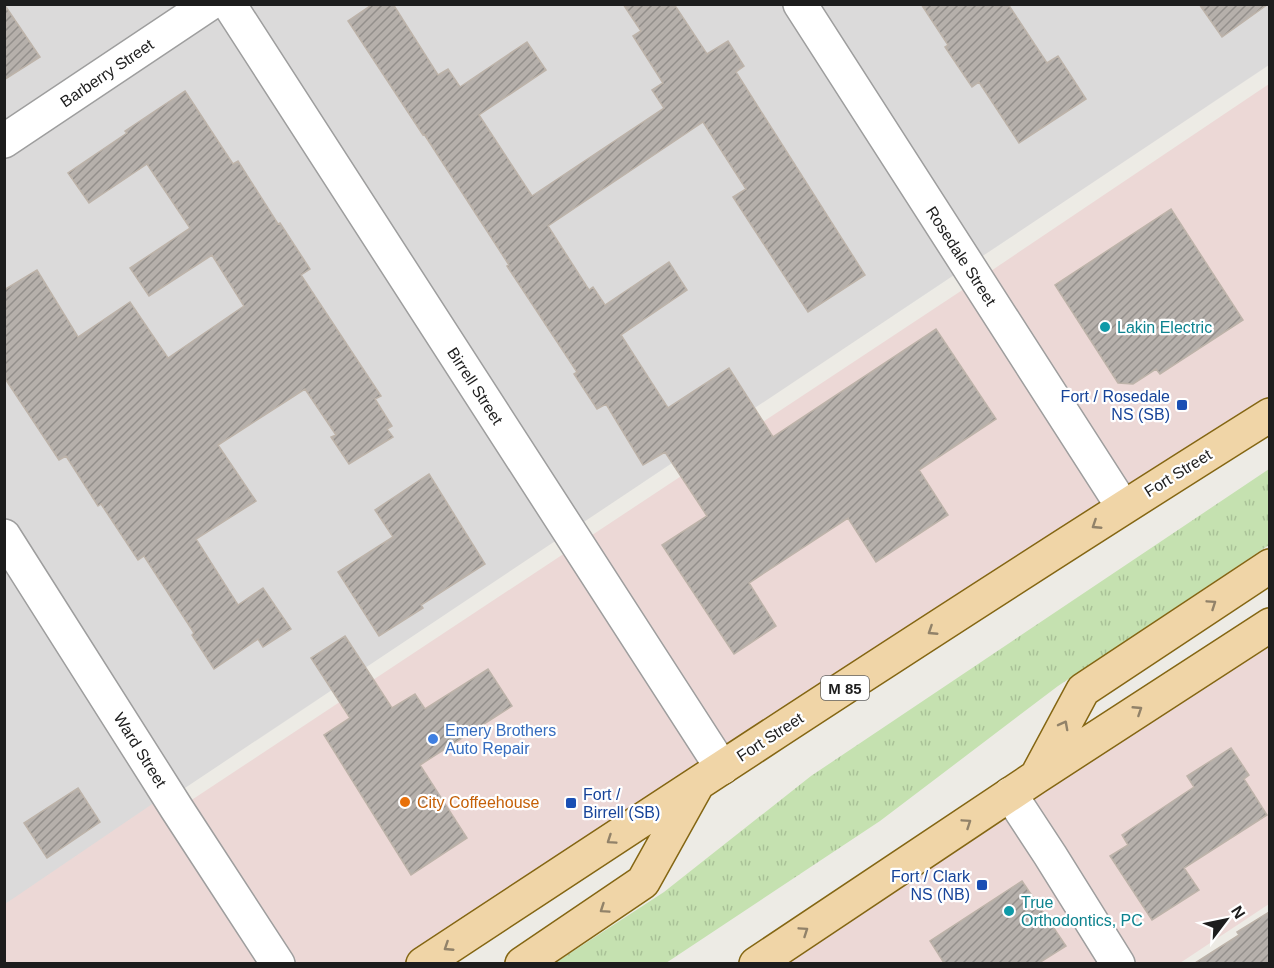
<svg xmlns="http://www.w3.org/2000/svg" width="1274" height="968" viewBox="0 0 1274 968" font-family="Arial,sans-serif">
<defs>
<pattern id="grass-tufts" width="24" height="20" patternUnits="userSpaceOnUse" patternTransform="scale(1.5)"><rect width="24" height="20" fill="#c5e1b0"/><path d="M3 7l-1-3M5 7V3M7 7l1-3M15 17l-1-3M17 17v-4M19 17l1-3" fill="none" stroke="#a9c197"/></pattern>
<pattern id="building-hatch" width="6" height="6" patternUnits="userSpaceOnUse" patternTransform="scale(1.5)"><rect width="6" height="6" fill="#b6b0ab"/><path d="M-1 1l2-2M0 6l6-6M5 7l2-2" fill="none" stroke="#938f8b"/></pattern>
</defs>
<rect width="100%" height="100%" fill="#edebe5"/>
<path fill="#dbdada" d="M5 5H1269V65L5 908Z"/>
<path fill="#ecd8d6" d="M1269 84V414L423 963 5 964V904L167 794 178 809 976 281Z
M1269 625V904L1180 963 755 964Z"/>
<path fill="url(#grass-tufts)" d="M1269 469V545L1058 686 880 821 666 963H555L664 892 811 776Z"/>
<path fill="url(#building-hatch)" stroke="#bdb3a9" stroke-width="1.5" d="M4 4 40 57 4 80Z
M373 4H393L438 75 448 69 460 87 527 42 546 70 479 115 532 196 664 108 652 90 663 83 633 36 641 31 623 4H674L707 54 728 41 744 66 736 72 865 275 808 312 733 197 746 189 703 122 548 226 589 290 593 287 605 305 669 262 687 290 621 335 668 408 729 368 773 437 936 329 996 419 919 470 948 515 876 562 848 518 749 583 776 626 734 654 662 545 707 516 665 452 643 465 606 404 597 409 574 374 577 372 507 266 509 265 424 134 423 135 348 21Z
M921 4H1008L1047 63 1058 56 1086 99 1019 143 979 82 972 87 945 47 948 45Z
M1199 4H1268L1222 37Z
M185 91 233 164 238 161 278 224 280 223 310 269 301 275 381 396 375 399 392 426 387 429 393 437 349 464 331 437 336 435 305 389 218 445 256 501 196 539 238 605 263 588 291 629 263 647 258 639 214 669 192 635 194 633 144 556 138 560 101 504 98 506 66 456 59 460 4 377V290L37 270 78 337 130 302 168 358 244 306 212 255 149 296 130 268 190 228 147 164 89 203 68 173 127 133 125 131Z
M1171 209 1243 320 1160 374 1156 369 1133 384 1118 383 1055 285Z
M429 474 485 564 421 605 423 608 379 636 338 572 393 537 375 510Z
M345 636 392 708 415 694 425 709 488 669 512 706 420 765 467 838 411 875 324 735 350 718 311 658Z
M1231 748 1249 775 1244 779 1267 815 1184 868 1199 890 1152 920 1110 856 1128 845 1122 835 1194 787 1187 776Z
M78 788 100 822 47 858 24 823Z
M1022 881 1066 946 1039 963H944L930 941Z
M1269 912V963H1195L1239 935 1237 932Z"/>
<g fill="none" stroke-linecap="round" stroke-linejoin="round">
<defs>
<path id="street" d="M229 4 722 768
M800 4 1123 507
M4 141 209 4
M4 536 177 809 278 964
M1010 794 1050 855 1118 964"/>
<path id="primary" d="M1039 772 1083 690 1270 566
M423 964C704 779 985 594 1270 415
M522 964 643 882 697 785
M756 964 1036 777 1270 625"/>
</defs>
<use href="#street" stroke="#9e9e9e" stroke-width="36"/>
<use href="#primary" stroke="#846613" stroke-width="36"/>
<use href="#street" stroke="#fff" stroke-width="33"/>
<use href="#primary" stroke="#f0d5a7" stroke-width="33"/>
</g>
<defs><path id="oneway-chevron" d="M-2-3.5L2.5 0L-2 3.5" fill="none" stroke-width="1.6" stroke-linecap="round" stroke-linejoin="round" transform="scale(1.5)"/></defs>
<g stroke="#918269">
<use href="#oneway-chevron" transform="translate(1096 525) rotate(147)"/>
<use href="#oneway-chevron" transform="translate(1212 604) rotate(-34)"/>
<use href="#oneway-chevron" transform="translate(932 631) rotate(147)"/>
<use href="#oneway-chevron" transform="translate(1138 710) rotate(-33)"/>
<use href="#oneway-chevron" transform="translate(1064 725) rotate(-62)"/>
<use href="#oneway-chevron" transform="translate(967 823) rotate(-34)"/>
<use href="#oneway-chevron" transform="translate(611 840) rotate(146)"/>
<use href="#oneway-chevron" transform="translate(604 909) rotate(146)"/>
<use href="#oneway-chevron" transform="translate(804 931) rotate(-34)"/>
<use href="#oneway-chevron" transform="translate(448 947) rotate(147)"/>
</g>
<g fill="#0f9aa8" stroke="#fff" stroke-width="2">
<circle cx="1105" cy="327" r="6"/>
<circle cx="1009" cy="911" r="6"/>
</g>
<g fill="#1a4fb4" stroke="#fff" stroke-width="2">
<rect x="1176" y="399" width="12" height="12" rx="3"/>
<rect x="565" y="797" width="12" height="12" rx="3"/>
<rect x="976" y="879" width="12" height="12" rx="3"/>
</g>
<circle fill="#3f7fe0" stroke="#fff" stroke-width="2" cx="433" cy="739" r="6"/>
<circle fill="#e8710a" stroke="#fff" stroke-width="2" cx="405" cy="802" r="6"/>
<g text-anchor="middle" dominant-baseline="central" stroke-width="4.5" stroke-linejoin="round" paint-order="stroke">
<rect fill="#fff" stroke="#616161" stroke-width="1.5" x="821" y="676" width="48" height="24" rx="4.5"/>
<g font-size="15" font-weight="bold" fill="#1d1d1d">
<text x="845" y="688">M 85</text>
</g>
<g font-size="16" fill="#1d1d1d" stroke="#fff">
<text transform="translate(107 73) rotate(-34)">Barberry Street</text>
<text transform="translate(961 256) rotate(57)">Rosedale Street</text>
<text transform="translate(475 386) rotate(57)">Birrell Street</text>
<text transform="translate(1178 473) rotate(-32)">Fort Street</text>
<text transform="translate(770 737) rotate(-33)">Fort Street</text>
<text transform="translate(140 750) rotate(58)">Ward Street</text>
</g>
<g font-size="16" fill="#0d838f" stroke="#fff" text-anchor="start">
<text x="1117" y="327">Lakin Electric</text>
<text x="1021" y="902">True<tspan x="1021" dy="18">Orthodontics, PC</tspan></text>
</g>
<g font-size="16" fill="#164399" stroke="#fff" text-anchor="end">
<text x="1170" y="396">Fort / Rosedale<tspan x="1170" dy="18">NS (SB)</tspan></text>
<text x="583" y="794" text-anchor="start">Fort /<tspan x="583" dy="18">Birrell (SB)</tspan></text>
<text x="970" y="876">Fort / Clark<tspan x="970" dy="18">NS (NB)</tspan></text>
</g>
<g font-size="16" fill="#366cbe" stroke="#fff" text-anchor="start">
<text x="445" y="730">Emery Brothers<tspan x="445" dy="18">Auto Repair</tspan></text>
</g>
<g font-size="16" fill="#c56008" stroke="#fff" text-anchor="start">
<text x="417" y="802">City Coffeehouse</text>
</g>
</g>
<rect width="1274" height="968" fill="none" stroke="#1d1d1d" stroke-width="12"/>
<g transform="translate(1226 920) rotate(58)" stroke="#ffffff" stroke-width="4.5" paint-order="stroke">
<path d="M0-4.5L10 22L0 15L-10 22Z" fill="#1d1d1d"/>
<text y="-9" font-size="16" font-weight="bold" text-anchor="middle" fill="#1d1d1d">N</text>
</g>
</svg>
